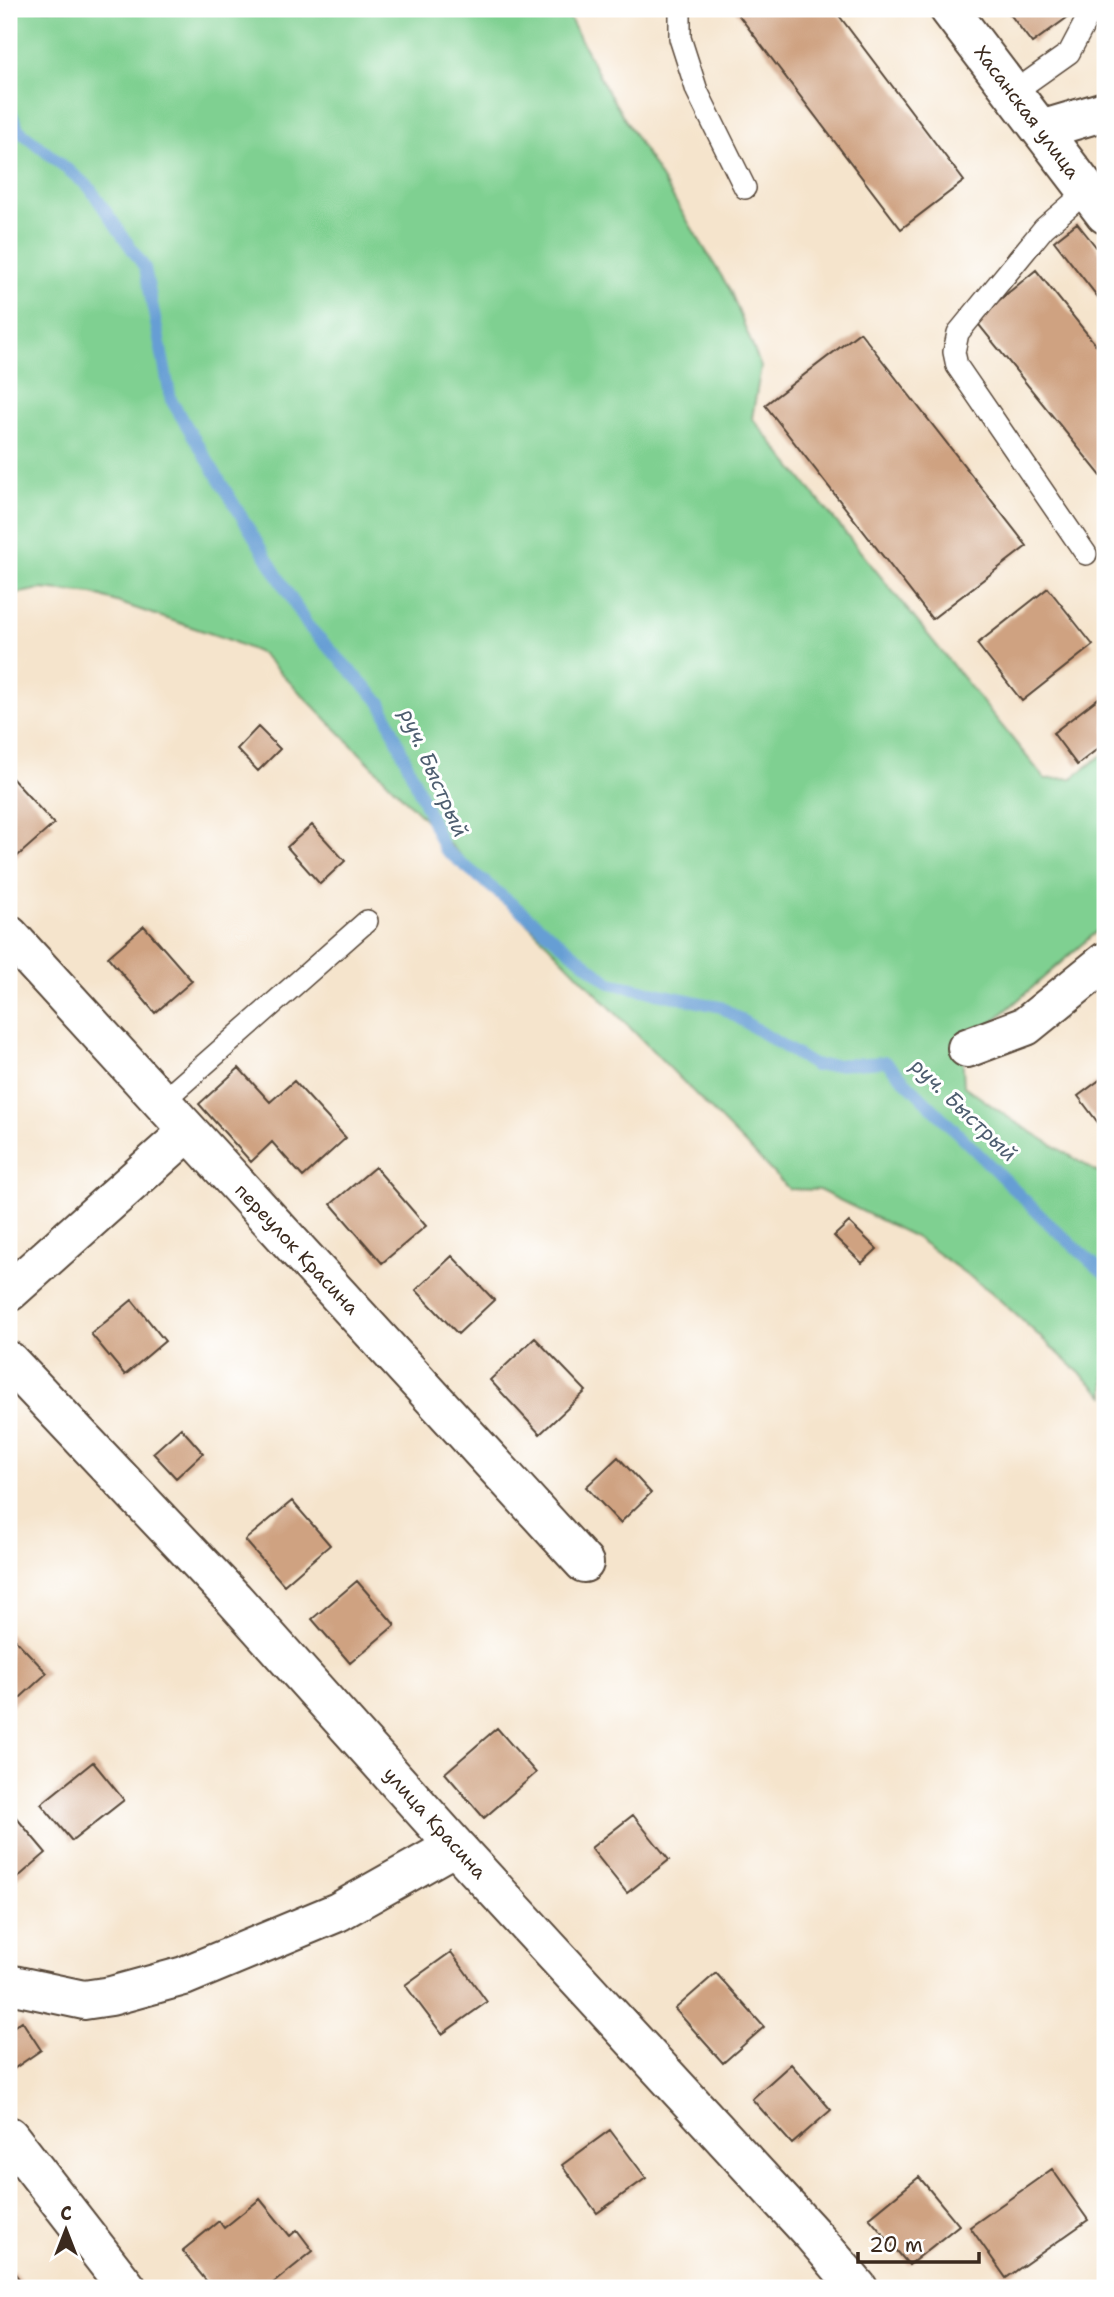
<svg xmlns="http://www.w3.org/2000/svg" width="1114" height="2297" viewBox="0 0 1114 2297" font-family="'Shantell Sans',sans-serif">
<rect width="100%" height="100%" fill="#fff"/>
<filter id="ink" filterUnits="userSpaceOnUse"><feTurbulence type="fractalNoise" baseFrequency=".0143" numOctaves="2"/><feDisplacementMap in="SourceGraphic" scale="14" xChannelSelector="R" yChannelSelector="G"/><feConvolveMatrix kernelMatrix="1 2 1 2 8 2 1 2 1" color-interpolation-filters="sRGB"/></filter>
<filter id="wash" filterUnits="userSpaceOnUse"><feTurbulence type="fractalNoise" baseFrequency=".00686" numOctaves="4" result="noise"/><feDisplacementMap in="SourceGraphic" scale="28" xChannelSelector="R" yChannelSelector="G"/><feGaussianBlur stdDeviation="1.57" result="paint"/><feColorMatrix in="noise" values="0 0 0 0 0 0 0 0 0 0 0 0 0 0 0 0 0 1.4 0 .05"/><feComposite in="paint" operator="in"/></filter>
<g filter="url(#wash)">
<rect width="100%" height="100%" fill="#f5e4cc"/>
<path fill="#7fd091" stroke="#5d7d58" stroke-width="2" d="M9 9H565L605 87 730 290 761 367 752 418 1045 779 1072 778 1105 753V924L962 1049 964 1086 1012 1120 1105 1177V1396L991 1292 915 1237 819 1190 789 1189 262 654 227 639 93 594 41 589 9 595Z"/>
<g fill="none" stroke-linecap="round" stroke-linejoin="round">
<path stroke="#669ed4" stroke-width="12" d="M9 108 19 130 89 187 145 268 171 400 308 626 381 703 444 849 610 983 721 1007 815 1066 886 1062 1047 1222 1105 1274"/>
</g>
<g id="blocks">
<path fill="#cfa281" d="M734 9H834L964 181 901 229Z
M1006 9H1062L1068 17 1032 43Z
M1077 223 1105 258V306L1054 241Z
M1036 270 1105 356V481L975 320Z
M860 332 1027 546 932 619 765 405Z
M1048 588 1093 645 1022 701 977 644Z
M1105 693V743L1077 765 1053 733Z
M258 727 280 749 258 771 237 749Z
M9 775 54 824 12 861 9 858Z
M312 825 345 861 320 884 287 847Z
M144 926 192 981 155 1013 108 957Z
M239 1068 270 1102 294 1081 346 1138 303 1177 272 1142 251 1162 199 1104Z
M1105 1076V1132L1078 1096Z
M375 1167 426 1226 382 1263 331 1204Z
M849 1222 877 1249 862 1263 834 1236Z
M452 1256 494 1300 458 1334 416 1290Z
M132 1300 165 1341 125 1375 91 1334Z
M535 1338 586 1391 540 1434 490 1380Z
M181 1428 203 1453 176 1478 153 1453Z
M618 1457 651 1493 620 1523 586 1487Z
M292 1501 330 1545 284 1585 245 1540Z
M357 1581 395 1625 350 1663 312 1619Z
M9 1633 47 1673 9 1708Z
M497 1728 536 1773 484 1818 445 1773Z
M93 1762 124 1800 72 1841 41 1804Z
M9 1809 46 1853 9 1885Z
M633 1815 669 1860 627 1893 591 1848Z
M451 1952 487 2002 442 2034 405 1985Z
M716 1973 764 2027 723 2063 675 2009Z
M22 2021 41 2050 9 2072V2030Z
M791 2064 831 2110 792 2144 752 2099Z
M610 2130 646 2178 597 2213 562 2165Z
M1052 2169 1088 2220 1006 2278 970 2227Z
M919 2177 959 2225 909 2265 869 2218Z
M260 2199 290 2236 297 2230 313 2251 267 2288H212L182 2251 219 2221 224 2228Z
M13 2271 26 2288H9V2274Z"/>
</g>
</g>
<g filter="url(#ink)">
<use href="#blocks" fill-opacity="0" stroke="#574638" stroke-width="2"/>
<g fill="none" stroke-linecap="round" stroke-linejoin="round">
<defs>
<path id="lane" d="M680 9V38L697 91 745 188
M1014 92 1069 53 1089 15 1095 9
M1086 554 957 366 954 352 958 333 1044 228 1087 191
M163 1101 367 921"/>
<path id="street" d="M949 9 1105 214
M1041 130 1105 111
M9 935 584 1563
M967 1048 1026 1026 1105 962
M9 1292 188 1132
M9 1361 234 1599 455 1846 812 2234 858 2288
M9 1984 84 2000 111 1996 184 1976 338 1912 455 1846
M9 2136 127 2288"/>
</defs>
<use href="#lane" stroke="#574638" stroke-width="24"/>
<use href="#street" stroke="#574638" stroke-width="42"/>
<use href="#lane" stroke="#fff" stroke-width="21"/>
<use href="#street" stroke="#fff" stroke-width="38"/>
</g>
</g>
<g text-anchor="middle" dominant-baseline="central" stroke-width="6" stroke-linejoin="round" paint-order="stroke">
<g font-size="19" fill="#3b2a1e" stroke="#fff">
<text transform="translate(1027 112) rotate(53)">Хасанская улица</text>
<text transform="translate(297 1249) rotate(47)">переулок Красина</text>
<text transform="translate(435 1823) rotate(48)">улица Красина</text>
</g>
<g font-size="21" font-style="italic" fill="#4e5e70" stroke="#fff">
<text transform="translate(434 773) rotate(66)">руч. Быстрый</text>
<text transform="translate(964 1110) rotate(44)">руч. Быстрый</text>
</g>
</g>
<rect width="1114" height="2297" fill="none" stroke="#fff" stroke-width="35"/>
<g transform="translate(66 2230)" stroke="#ffffff" stroke-width="5" paint-order="stroke">
<path d="M0-5L12 26L0 18L-12 26Z" fill="#3b2a1e"/>
<text y="-10" font-size="19" font-weight="bold" text-anchor="middle" fill="#3b2a1e">С</text>
</g>
<path d="M858 2252v10h121v-10" fill="none" stroke="#3b2a1e" stroke-width="3.5"/>
<text x="869" y="2252" font-size="21" fill="#3b2a1e" stroke="#ffffff" stroke-width="5" paint-order="stroke">20 m</text>
</svg>
